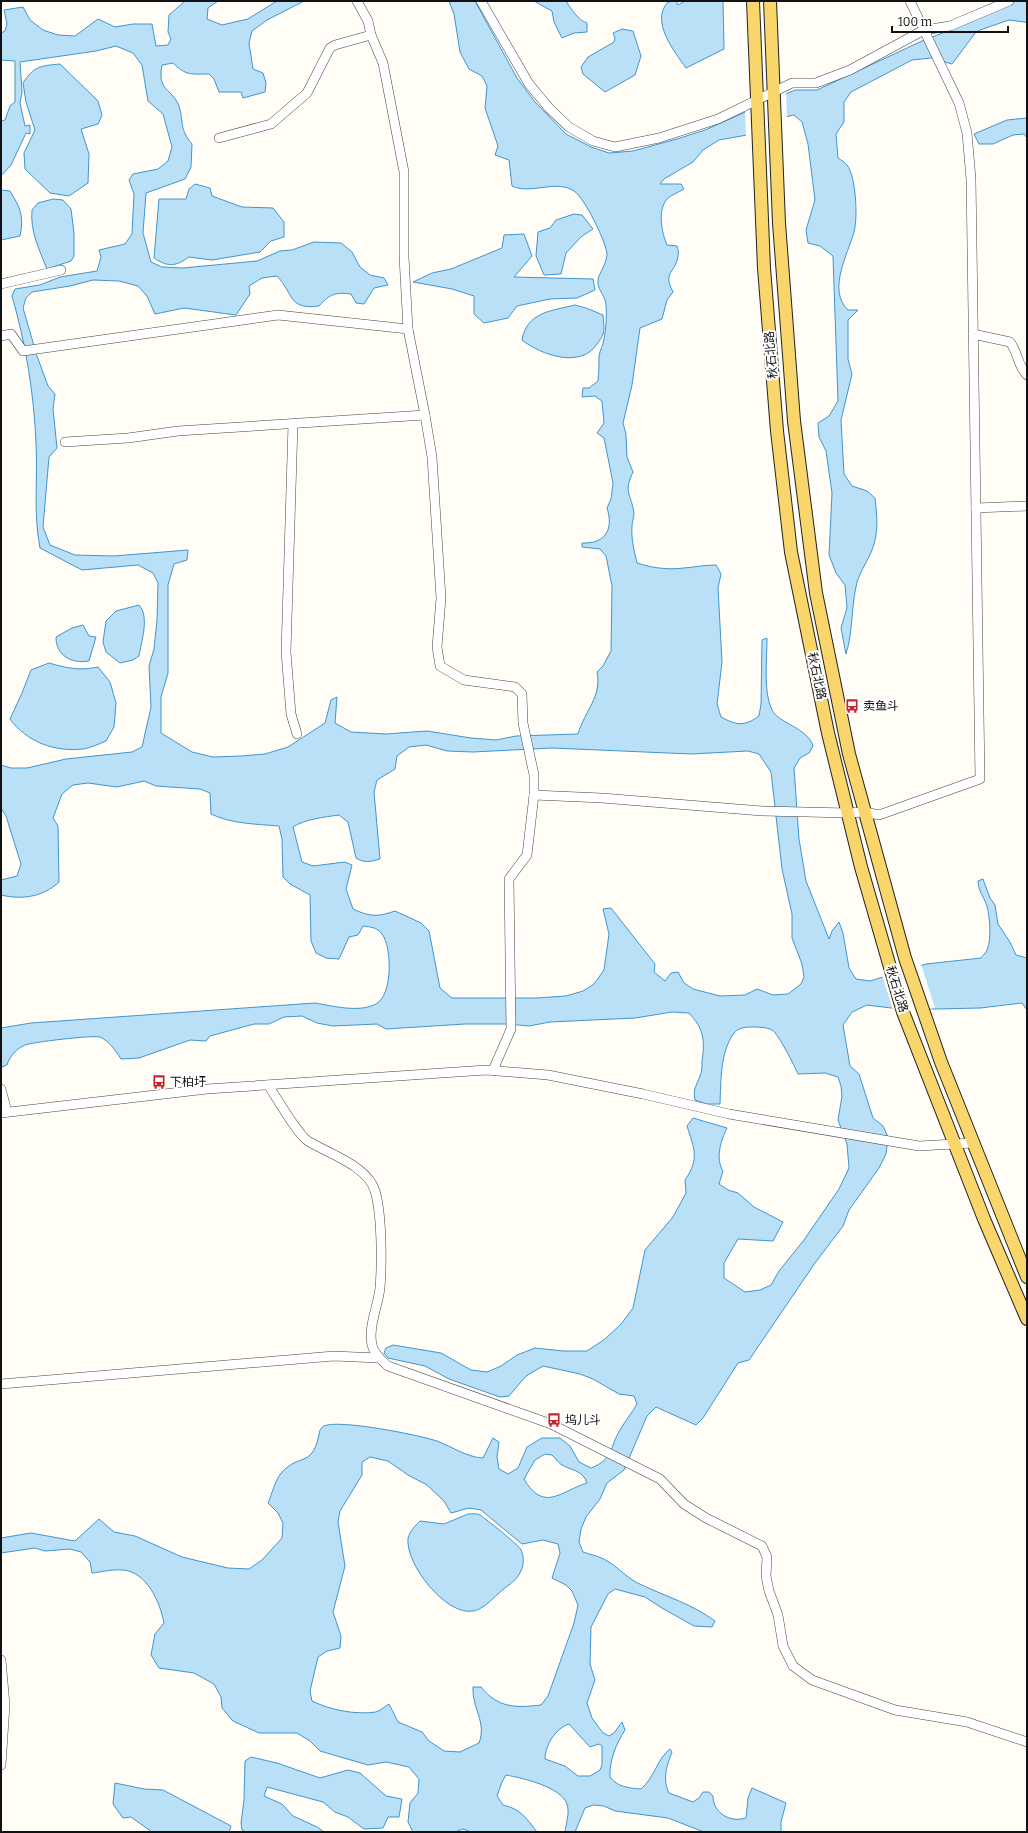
<svg xmlns="http://www.w3.org/2000/svg" width="1028" height="1833" font-family="Bitter,'Noto Sans SC',serif">
<rect width="100%" height="100%" fill="#fffdf5"/>
<!-- water -->
<g fill="#b9e0f7" stroke="#3f96cf" fill-rule="evenodd">
<path d="M185,1H218L208,8L207,19L222,25L248,19L277,1H304L267,20L252,31L249,43L253,69L263,73L266,83L265,92L243,98L241,92H219L214,79L209,74C191,74 186,76 173,63L162,65C157,92 172,88 179,106C184,122 179,129 192,144L191,167L185,179L146,193L143,233L151,262L162,267L183,268L257,261L280,251L292,250L314,242L341,243L352,252L360,267L370,275L384,278L388,285L374,288L364,304L356,303L351,294C335,292 330,294 319,306C288,310 294,294 277,276L262,278L249,286L250,294L236,315L184,308L155,314L147,296L138,286L119,281L93,280L70,286L32,292L26,298L23,308L37,356L48,386L55,394L53,409L57,448L49,457L43,527L50,545L75,555L114,556L188,550L187,560L174,564L168,585V673L161,697V733L192,752L213,757L241,756L265,754L288,747L325,723L331,700L337,697L335,723L351,732L386,734L427,731L471,738L496,740L516,736L578,734C585,710 602,697 597,672L603,666L611,651L612,586L606,556L600,549L582,547V543C605,544 614,530 607,508L611,499L613,483L604,438L597,433L604,423L602,401L595,396L582,397L583,388H589L598,381C599,372 599,364 599,356C600,350 603,345 604,339C606,329 607,315 606,305C606,297 598,290 598,283C597,275 606,266 607,255C607,243 584,197 574,191C556,179 530,195 512,186L509,160L495,155L498,146L485,108L487,86L482,76L469,69L460,52L454,14L449,1H475L517,78L535,102L566,134L591,147L609,153L633,151L677,139L705,130L795,90H817L922,41L968,23L1004,1H1027V24L1025,22L1009,20L980,30L976,32L952,64L931,58L912,60L851,92L844,102V122L836,134L838,158C841,160 845,162 847,165C856,176 858,218 854,232C848,254 827,290 848,310H858L848,320V359L852,374L841,420L844,474L852,486L867,491L875,498C877,515 879,533 872,550C868,560 857,577 856,587C851,609 853,632 846,654L841,628L847,608L845,585L836,573L829,555L832,493L826,451L819,437L818,423L829,416L838,401L833,256L820,246L808,243L806,230L815,200L808,144L802,122L794,115L766,122L747,135L719,140L703,150L693,162L664,179L660,184H681L684,189C679,192 671,195 667,199C657,211 662,233 667,245L677,246C678,249 679,253 678,256C676,273 662,271 673,292L667,300L662,319L640,328L632,385L623,423L626,434L627,457L633,472C623,493 631,493 634,513C634,517 632,522 632,526C631,538 634,550 637,563C652,568 668,570 684,568C695,567 705,565 716,565L721,574L718,588L722,662L717,704L721,717C736,725 744,727 759,716L761,704L762,640L767,638C767,659 763,692 772,710C778,723 808,728 813,746L809,753L800,758L794,768L799,839L806,881L829,939L832,931L839,922L843,933L849,968L856,979L870,981L926,964L981,958C983,955 986,953 987,950C992,941 990,910 985,901C981,892 979,892 978,881L983,879L990,898L995,905L998,924L1010,942L1016,955L1027,958V1010L1022,1003L980,1008L937,1009L891,1008L867,1005L852,1012L843,1025L850,1066L859,1074L873,1118L883,1126L888,1137L886,1154L879,1168L849,1210L843,1226L815,1263L749,1360L738,1363L703,1418L696,1425L656,1407L647,1416L624,1470L607,1483L600,1499L586,1517L581,1529L579,1542L583,1552C592,1555 602,1557 609,1562C620,1569 629,1580 642,1585C667,1597 692,1604 715,1621L712,1627L694,1626L662,1608L645,1597L615,1589L608,1594L591,1627L590,1664L595,1680L587,1703L592,1718L603,1733L609,1736L614,1733L622,1722L625,1730C616,1744 609,1761 610,1777C617,1787 629,1788 641,1789C655,1777 657,1759 670,1749L672,1752C667,1765 662,1779 669,1793L693,1802L699,1798L703,1792H709L713,1796C713,1813 730,1823 746,1818L748,1798L752,1788L786,1803L781,1822V1832H704L668,1818L615,1811L604,1806L593,1805L585,1808L575,1832H565C566,1823 570,1813 567,1804C561,1787 523,1778 506,1775L502,1782L497,1796L503,1805C521,1809 526,1818 537,1832H471L463,1829L455,1832H413L408,1822L410,1803L418,1793L419,1779L409,1767L386,1762L368,1765L320,1751L310,1741L297,1733H259L233,1721L222,1708L221,1697L214,1684L194,1673L159,1668L151,1655L155,1634L164,1623C160,1602 147,1572 123,1570C113,1569 101,1572 92,1573L90,1562L81,1552L70,1549L45,1551L35,1548L1,1553V1538L31,1533L75,1541L99,1519L114,1532L135,1536L182,1557L228,1568L249,1569L262,1560L282,1538L283,1523L278,1513L268,1503C272,1494 275,1480 282,1472C301,1452 313,1469 320,1430C321,1429 322,1427 324,1426C339,1419 419,1435 437,1441C453,1447 466,1457 483,1458L493,1438L499,1442L497,1457L499,1469L508,1474L518,1468L527,1447L542,1438H560L570,1446L579,1462L591,1468C614,1459 609,1448 620,1430C625,1421 632,1413 637,1404L634,1396L619,1394L593,1379L580,1374L543,1366L526,1376L509,1396L500,1397L449,1379L425,1366L388,1358L384,1353L386,1348L393,1345L441,1353L471,1370L487,1372L501,1366L517,1355L535,1348L563,1351H587L605,1339L621,1324L633,1308L645,1250L673,1217L686,1193L685,1180C700,1158 694,1149 687,1126L693,1118L727,1128C721,1140 715,1158 723,1171L719,1184L728,1190L738,1193L754,1207L783,1222L773,1241L738,1239L724,1263V1278L745,1292L760,1290L771,1285L779,1271L804,1240L839,1189L849,1168L847,1144L838,1120L842,1096L841,1086L838,1077L825,1073L798,1074C795,1067 778,1033 772,1030C767,1027 757,1027 751,1027C745,1027 738,1028 734,1033C720,1052 721,1081 720,1104H707L695,1100C693,1088 696,1087 700,1076C702,1072 702,1066 702,1061C705,1040 704,1029 689,1013L672,1012L635,1018L550,1022L529,1026L507,1024H465L386,1029L377,1024L333,1026L317,1023L302,1016L284,1017L269,1024H254L210,1036L206,1041L190,1040L139,1058L121,1059C116,1051 109,1041 100,1037C93,1035 33,1042 25,1045C17,1048 9,1057 7,1065L2,1067L1,1064V1028L31,1023L315,1003C333,1006 359,1013 376,1004C393,995 392,947 382,934C377,927 370,927 363,926L358,935L349,937L339,959L326,958L316,953L311,941L310,895L290,884L283,877L282,839L279,826C256,824 232,824 211,814L210,793L200,789L156,786L144,781L117,787L88,783L73,785L62,794L53,818L58,826L59,882C43,897 22,900 1,895V880L17,876L21,864L6,816L1,808V765L11,768H27L66,759L132,752L142,747L151,707L149,666L154,649L157,620L158,583L153,573L138,565L82,570L40,548C33,512 38,479 36,444C34,394 26,345 12,296L15,289L40,285L60,277L97,271L101,257L99,250L125,244L132,234L134,194L129,180L133,174L158,169L168,161L172,147L163,114L148,101L142,65L133,53L116,46L96,51L20,62L22,92L20,103L25,126L30,125V134L26,133L11,165L1,176V121L5,120L10,106L15,102V61L1,60V33L5,31L7,24L4,10L23,7L30,20L43,30L58,35L75,36L98,19L115,27L133,24H152L156,46L168,45L171,39L168,32L169,15ZM426,745L447,751L473,752L552,748L691,754L748,751L759,754L771,772L782,869L792,914V938L802,964L804,977L801,984L788,994L773,995L757,989L745,995L720,996L693,989L684,983L678,972L671,973L665,981L654,972L655,964L611,908L603,909L609,934L604,970L594,984L583,991L566,996L536,998H452L440,988L429,931L421,923L395,911C378,917 370,917 353,909L346,889L352,865L345,862L313,866L302,862L293,827C305,819 325,817 339,815L348,822L356,858C364,863 370,862 380,859L374,792L377,780L395,769L397,756L409,747ZM545,1454L552,1455C556,1459 559,1464 564,1466C574,1471 583,1471 587,1483C561,1491 544,1513 524,1479L535,1460ZM370,1457L388,1461L408,1475L427,1485L444,1501L451,1513L469,1508L481,1510L522,1544L543,1540L558,1544L560,1553L552,1578L566,1585L572,1591L578,1605L574,1623L548,1696L541,1705C515,1708 498,1708 481,1687H473C472,1709 487,1722 479,1743L460,1752L444,1751L429,1741L422,1732L398,1722L389,1704C385,1706 380,1711 376,1712C356,1715 330,1710 312,1701L310,1691L318,1657L327,1651L340,1648L341,1636L333,1612L345,1566L338,1522L340,1511L362,1475V1462ZM569,1724L590,1747L599,1744L602,1746V1765L600,1770L590,1776H578L565,1766L545,1759C545,1745 556,1728 569,1724Z"/>
<path d="M534,1H566C571,9 578,20 587,23V32L574,33L562,38L554,22L552,11Z"/>
<path d="M676,1L678,5L685,1H723L724,49L686,68C674,51 650,21 668,2Z"/>
<path d="M622,29L633,31L641,56L635,75L605,92L583,74L581,67L588,57L614,42L615,38L613,33Z"/>
<path d="M60,64L98,101L102,115L98,124L81,129L89,154L88,183L69,196L50,193L25,169L24,153L35,130L26,102L23,83C34,66 40,66 60,64Z"/>
<path d="M1027,118V138L1024,134L1013,135L993,144H979L974,134L1007,120Z"/>
<path d="M195,184L210,188L212,196L242,207L273,208L284,222V237L271,241L260,252L212,260L189,257C175,267 168,267 154,258L159,199H186L189,189Z"/>
<path d="M1,190L10,191C21,209 24,216 20,236L1,240Z"/>
<path d="M53,199L63,200L71,209L74,233V256L71,261L47,269C39,249 30,231 32,210L38,203Z"/>
<path d="M574,214L582,215L593,229L582,236L566,253L561,274L544,275L536,256L538,232L550,228L556,220Z"/>
<path d="M524,234L532,256L514,277L593,279L595,290L577,298L550,299L517,306L508,318L484,323L474,314V296L452,289L413,282L432,273L451,269L502,248L504,235Z"/>
<path d="M575,305L586,308L603,315C603,320 605,328 603,334C602,337 599,341 597,344C581,369 541,355 522,340C527,312 551,311 575,305Z"/>
<path d="M139,605C150,617 141,642 139,656L133,660L120,663L106,652L103,642L106,621L116,611Z"/>
<path d="M83,625L89,636L96,637L89,661C72,664 56,656 56,637L72,628Z"/>
<path d="M49,663C66,668 80,671 98,667L110,682L116,703L114,727L106,741C99,744 90,748 83,749C54,752 27,742 10,719L22,693L31,670Z"/>
<path d="M468,1514C472,1514 477,1513 480,1515C486,1519 520,1546 521,1550C524,1556 524,1565 521,1571C516,1582 506,1586 498,1594C491,1600 482,1610 473,1611C446,1616 405,1564 408,1538C410,1531 415,1526 420,1521L444,1524Z"/>
<path d="M251,1757L277,1763L320,1778L348,1770L360,1773L386,1796L402,1799L399,1817H388L383,1828L364,1829L348,1817L335,1812L323,1802L267,1787L264,1796L282,1804L293,1816L317,1827L324,1832H245L242,1830L241,1823L244,1800L245,1761Z"/>
<path d="M115,1783L144,1789L163,1790L231,1826L229,1832H152L131,1817L123,1818L113,1804Z"/>
</g>
<!-- pier -->
<g fill="#fffdf5">
<path d="M786,92L787,119L767,124L746,138L745,110Z"/>
<path d="M921,964L935,1008L915,1011L893,1010L882,975Z"/>
</g>
<g fill="none" stroke-linecap="round" stroke-linejoin="round">
<defs>
<g id="minor">
<path d="M357,1L368,21L371,35L383,63L404,172V257L408,329L425,415L432,457L441,598L437,647L440,666L464,680L515,687L522,694L523,723L534,775V795L527,855L509,879L511,1029L493,1070"/>
<path d="M481,1L529,84L549,108L569,127L593,141L615,147L659,138L718,119L792,83H816L850,70L924,30L950,26L1009,1"/>
<path d="M219,138L271,124L307,93L330,48L335,45L371,35"/>
<path d="M1,284L61,270"/>
<path d="M973,334L1010,342C1018,352 1018,367 1027,375"/>
<path d="M1,336L11,334L23,351L278,315L408,329"/>
<path d="M293,424L286,652L291,714L297,734"/>
<path d="M65,442L128,438L178,431L425,415"/>
<path d="M976,508L1027,506"/>
<path d="M534,795L602,798L762,811L848,813L865,812L879,815L980,779L971,179L967,133L959,103L910,1"/>
<path d="M268,1085C277,1098 297,1134 308,1141C329,1154 368,1166 375,1191C382,1214 382,1263 380,1288C378,1306 368,1327 372,1345C374,1354 382,1361 388,1366L551,1424L660,1479L684,1504L706,1518L762,1546L767,1557L766,1576L769,1591L778,1615L783,1646L793,1666L812,1680L895,1710L967,1722L1027,1742"/>
<path d="M1,1089L7,1112"/>
<path d="M1,1113L207,1089L486,1070L548,1075L643,1094L729,1114L919,1146L973,1143"/>
<path d="M1,1384L334,1356L378,1358"/>
<path d="M1,1660L5,1705L1,1765"/>
</g>
<g id="major">
<path d="M753,1L764,268L777,431L791,552L828,733L861,867L903,1012L984,1219L1027,1319"/>
<path d="M770,1L779,223L794,421L816,593L849,754L905,958L941,1062L1027,1277"/>
</g>
</defs>
<!-- minor casing -->
<use href="#minor" stroke="#444" stroke-width="10"/>
<!-- major casing -->
<use href="#major" stroke="#222" stroke-width="14"/>
<!-- minor -->
<use href="#minor" stroke="#fff" stroke-width="9"/>
<!-- major -->
<use href="#major" stroke="#f9d66b" stroke-width="12"/>
</g>
<!-- icons -->
<defs>
<symbol id="bus-bare" viewBox="-9 -9 18 18"><path d="M-5-6H5V4H4V6H2V4H-2V6H-4V4H-5ZM-3.5-4V0h7V-4ZM-3.5 1.2v1.5H-2V1.2ZM2 1.2v1.5H3.5V1.2Z" fill="#c4262e" stroke="#fff" stroke-width="2.5" paint-order="stroke"/></symbol>
</defs>
<g fill-rule="evenodd">
<use href="#bus-bare" x="842" y="696" width="20" height="20"/>
<use href="#bus-bare" x="149" y="1072" width="20" height="20"/>
<use href="#bus-bare" x="544" y="1410" width="20" height="20"/>
</g>
<g text-anchor="middle" stroke-width="4" stroke-linejoin="round" paint-order="stroke">
<!-- street labels -->
<g font-size="12" fill="#111" stroke="#fff">
<text transform="translate(771 355) rotate(-95)" y="4">秋石北路</text>
<text transform="translate(817 676) rotate(78)" y="4">秋石北路</text>
<text transform="translate(897 989) rotate(73)" y="4">秋石北路</text>
</g>
<!-- poi labels -->
<g font-size="12" fill="#111" stroke="#fff" text-anchor="start">
<text x="863" y="710">卖鱼斗</text>
<text x="170" y="1086">下柏圩</text>
<text x="565" y="1424">坞儿斗</text>
</g>
</g>
<!-- border -->
<rect width="1028" height="1833" fill="none" stroke="#111111" stroke-width="4"/>
<!-- scale -->
<path d="M892 26v6h116v-6" fill="none" stroke="#111111" stroke-width="2"/>
<text x="898" y="26" font-size="12" fill="#111111" stroke="#ffffff" stroke-width="3" paint-order="stroke">100 m</text>
</svg>
